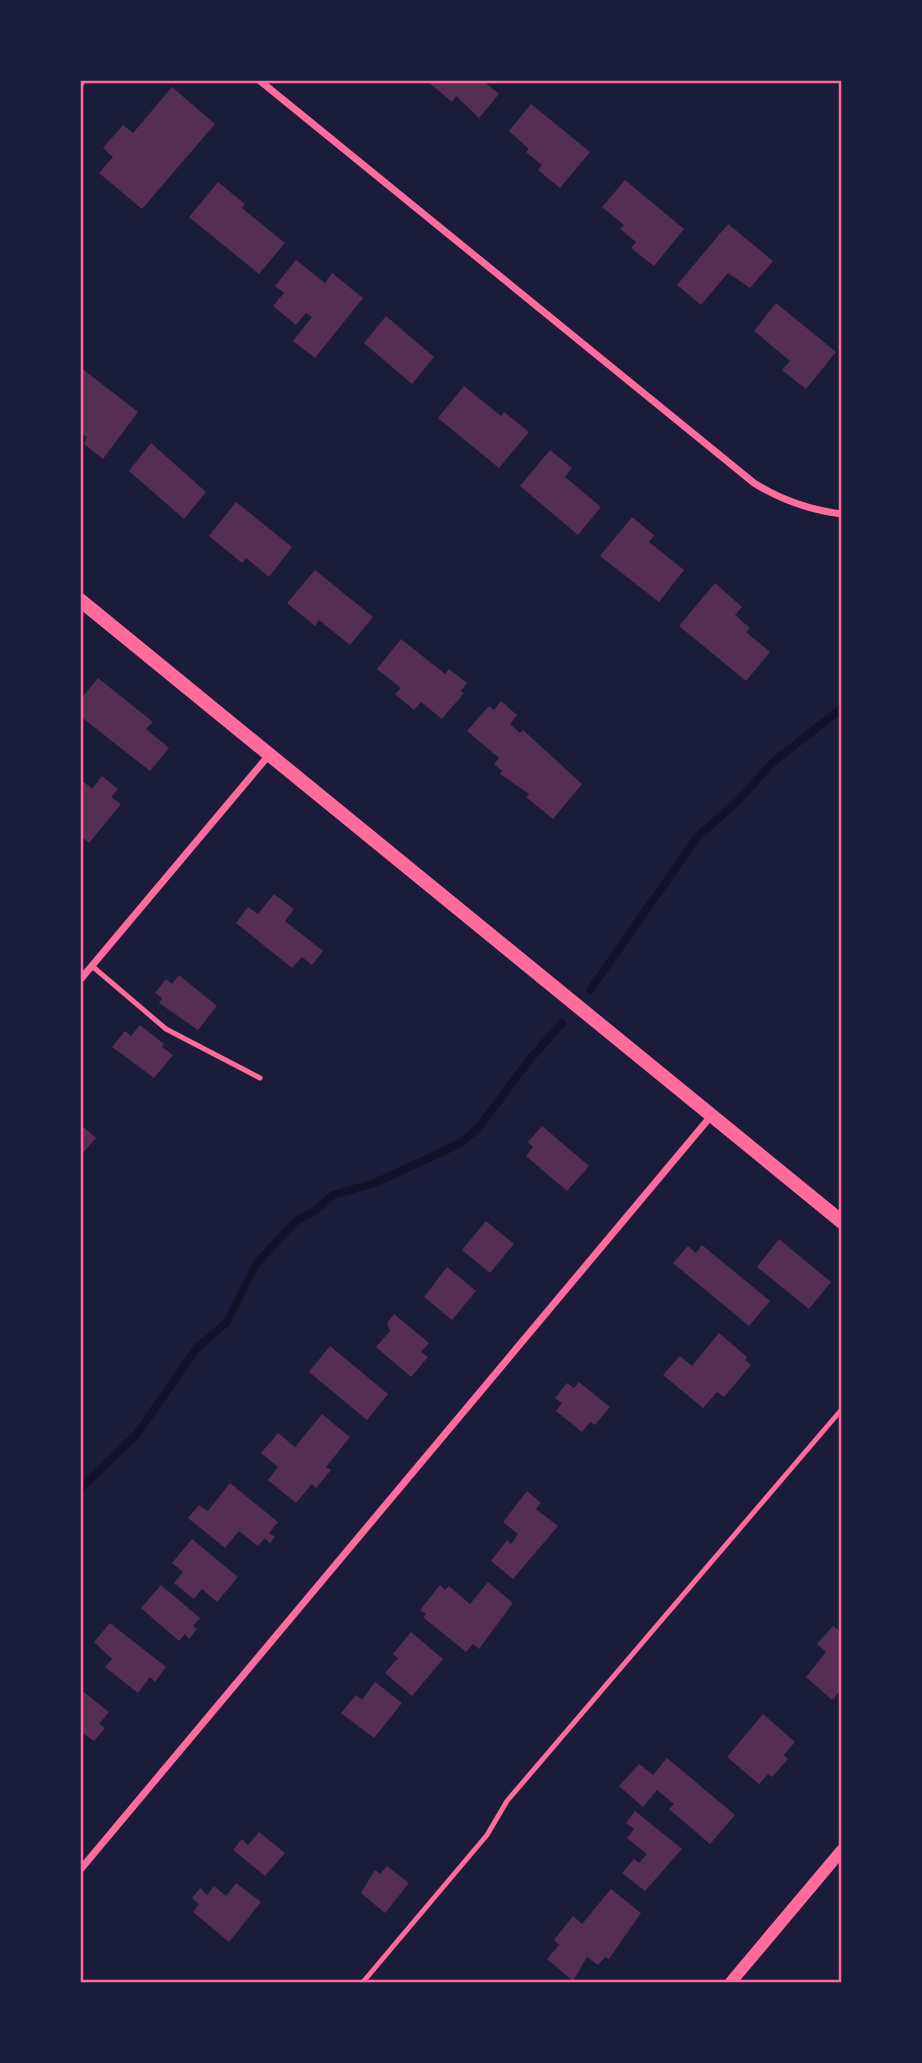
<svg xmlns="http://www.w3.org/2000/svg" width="922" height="2063" font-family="'Space Grotesk',sans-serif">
<rect width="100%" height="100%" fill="#1b1b3a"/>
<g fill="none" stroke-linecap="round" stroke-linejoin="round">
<!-- stream -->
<g stroke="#12122b" stroke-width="8">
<path d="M590,990L698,836L738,801L772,763L842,708"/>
<path d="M80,1489L136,1435L197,1348L227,1322L256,1264L296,1221L316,1210L333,1195L375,1183L461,1143L480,1126L530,1059L562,1023"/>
</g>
</g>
<!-- building -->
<g fill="#542f53">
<path d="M426,80H482L499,94L479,118L456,96L452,102Z"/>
<path d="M172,87L215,124L142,209L99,173L113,157L103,148L123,125L133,133Z"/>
<path d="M531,104L590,152L560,188L538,170L542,165L526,152L529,149L509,131Z"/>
<path d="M625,180L684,229L654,266L631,248L636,242L620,229L624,225L602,207Z"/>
<path d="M218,182L245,204L242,208L285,243L259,274L189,217Z"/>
<path d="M728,224L773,261L750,288L728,273L701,305L677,285Z"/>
<path d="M296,260L325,283L332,273L363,298L315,358L293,341L312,317L306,313L296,325L273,306L284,293L275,286Z"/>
<path d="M776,303L836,352L806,389L782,370L790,361L754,331Z"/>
<path d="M386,316L434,357L412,384L364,343Z"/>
<path d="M80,367L138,412L103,459L84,444L87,437L80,433Z"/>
<path d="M464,386L501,416L504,412L529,432L499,468L438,418Z"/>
<path d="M151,443L206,492L184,519L129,471Z"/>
<path d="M550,450L572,468L565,477L601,507L578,535L520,486Z"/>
<path d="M236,502L292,547L269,577L246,558L242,563L209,536Z"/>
<path d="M632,517L654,535L649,542L684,570L659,602L600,556Z"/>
<path d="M315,570L373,617L350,645L319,620L315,626L287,603Z"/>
<path d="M715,583L742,607L735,615L750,628L746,632L770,652L746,681L679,626Z"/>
<path d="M401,639L445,674L449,669L467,683L461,691L464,693L442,719L421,702L414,710L395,694L401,688L377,669Z"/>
<path d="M98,678L153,722L146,729L169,748L150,771L80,716V700Z"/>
<path d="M501,701L517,715L510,724L520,733L523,730L582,784L553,819L526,797L529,794L500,774L502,771L494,764L499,758L467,731L489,706L494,710Z"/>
<path d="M102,776L118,789L111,797L121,804L89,843L80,835L83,795L80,786L84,782L92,789Z"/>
<path d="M274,894L294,909L285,921L323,951L312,965L302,957L292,968L236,923L248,907L258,914Z"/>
<path d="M179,975L217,1006L198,1030L159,1003L162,998L155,993L166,979L172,984Z"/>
<path d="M140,1025L164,1044L162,1047L173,1055L154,1078L112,1047L125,1031L131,1036Z"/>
<path d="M80,1124L96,1138L80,1156Z"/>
<path d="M542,1126L589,1166L567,1191L526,1156L533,1147L528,1142Z"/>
<path d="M486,1221L514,1244L490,1273L462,1250Z"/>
<path d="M779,1239L831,1282L809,1309L757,1267Z"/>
<path d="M702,1245L770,1301L749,1326L673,1263L688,1246L696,1253Z"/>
<path d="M447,1267L476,1291L452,1320L424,1297Z"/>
<path d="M394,1314L429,1343L421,1352L428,1357L411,1377L376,1347L390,1331L387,1323Z"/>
<path d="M719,1333L747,1357L745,1360L751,1365L724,1397L717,1392L703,1408L663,1375L680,1356L692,1366Z"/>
<path d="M330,1346L388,1394L367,1420L309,1372Z"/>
<path d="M579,1382L610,1407L595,1425L590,1422L582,1432L556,1411L562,1403L555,1398L567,1383L574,1388Z"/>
<path d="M322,1414L350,1437L326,1467L331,1470L316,1488L312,1484L296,1503L268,1480L278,1467L261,1453L278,1433L295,1447Z"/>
<path d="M230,1483L278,1522L269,1533L275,1537L270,1543L265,1538L258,1546L239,1531L225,1548L188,1518L199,1505L208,1511Z"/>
<path d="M527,1491L541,1503L536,1509L558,1526L513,1579L491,1561L507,1540L511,1544L518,1534L503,1522Z"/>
<path d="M192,1539L238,1577L217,1602L202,1589L194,1599L174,1583L183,1572L172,1563Z"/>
<path d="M488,1582L513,1603L479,1649L473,1644L466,1652L423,1617L426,1614L420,1610L440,1585L445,1590L449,1586L470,1604Z"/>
<path d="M161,1585L200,1618L193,1626L197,1629L189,1639L185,1634L179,1641L141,1608Z"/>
<path d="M110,1623L166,1667L155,1682L150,1677L138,1693L105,1667L112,1659L94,1642Z"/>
<path d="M833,1626L842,1633V1689L832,1700L806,1677L826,1652L817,1644Z"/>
<path d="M411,1632L443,1659L412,1696L385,1673L398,1658L393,1654Z"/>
<path d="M375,1682L402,1703L374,1738L341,1713L356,1695L362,1700Z"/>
<path d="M80,1689L109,1712L99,1724L105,1728L94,1741L80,1731Z"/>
<path d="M763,1714L795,1742L784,1755L788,1759L772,1777L768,1774L759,1784L727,1757Z"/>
<path d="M667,1758L735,1815L710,1844L669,1809L674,1804L657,1790L643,1807L619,1786L639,1764L653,1775Z"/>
<path d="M635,1811L682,1849L645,1891L622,1873L634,1859L639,1863L647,1854L627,1838L634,1829L626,1823Z"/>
<path d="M259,1832L285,1853L265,1876L233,1850L242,1839L248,1845Z"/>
<path d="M387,1866L409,1883L385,1913L361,1893L375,1870L380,1874Z"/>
<path d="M236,1883L261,1902L229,1942L193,1912L199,1904L192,1898L200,1888L207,1895L214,1886L226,1896Z"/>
<path d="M611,1889L641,1913L609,1959L605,1957L598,1965L587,1957L573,1981L547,1959L559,1945L554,1940L573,1916L582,1924Z"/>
</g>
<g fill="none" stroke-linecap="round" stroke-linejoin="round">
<!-- service -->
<g stroke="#ff6b9d" stroke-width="5">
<path d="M92,966L166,1029L260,1078"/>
<path d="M363,1982L487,1835L507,1801L842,1409"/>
</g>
<!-- minor -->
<g stroke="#ff6b9d" stroke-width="7">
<path d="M259,80L754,483C781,500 810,510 842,514"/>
<path d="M80,84L83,80"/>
<path d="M80,980L269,755"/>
<path d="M80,1870L711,1116"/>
</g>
<!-- tertiary -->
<path stroke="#ff6b9d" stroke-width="12" d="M731,1982L842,1850"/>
<!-- secondary -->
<path stroke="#ff6b9d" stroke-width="14" d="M80,600L842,1222"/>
</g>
<!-- border -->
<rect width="922" height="2063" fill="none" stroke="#1b1b3a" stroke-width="164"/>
<rect x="82" y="82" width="758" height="1899" fill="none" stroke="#ff6b9d" stroke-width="2.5"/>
</svg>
